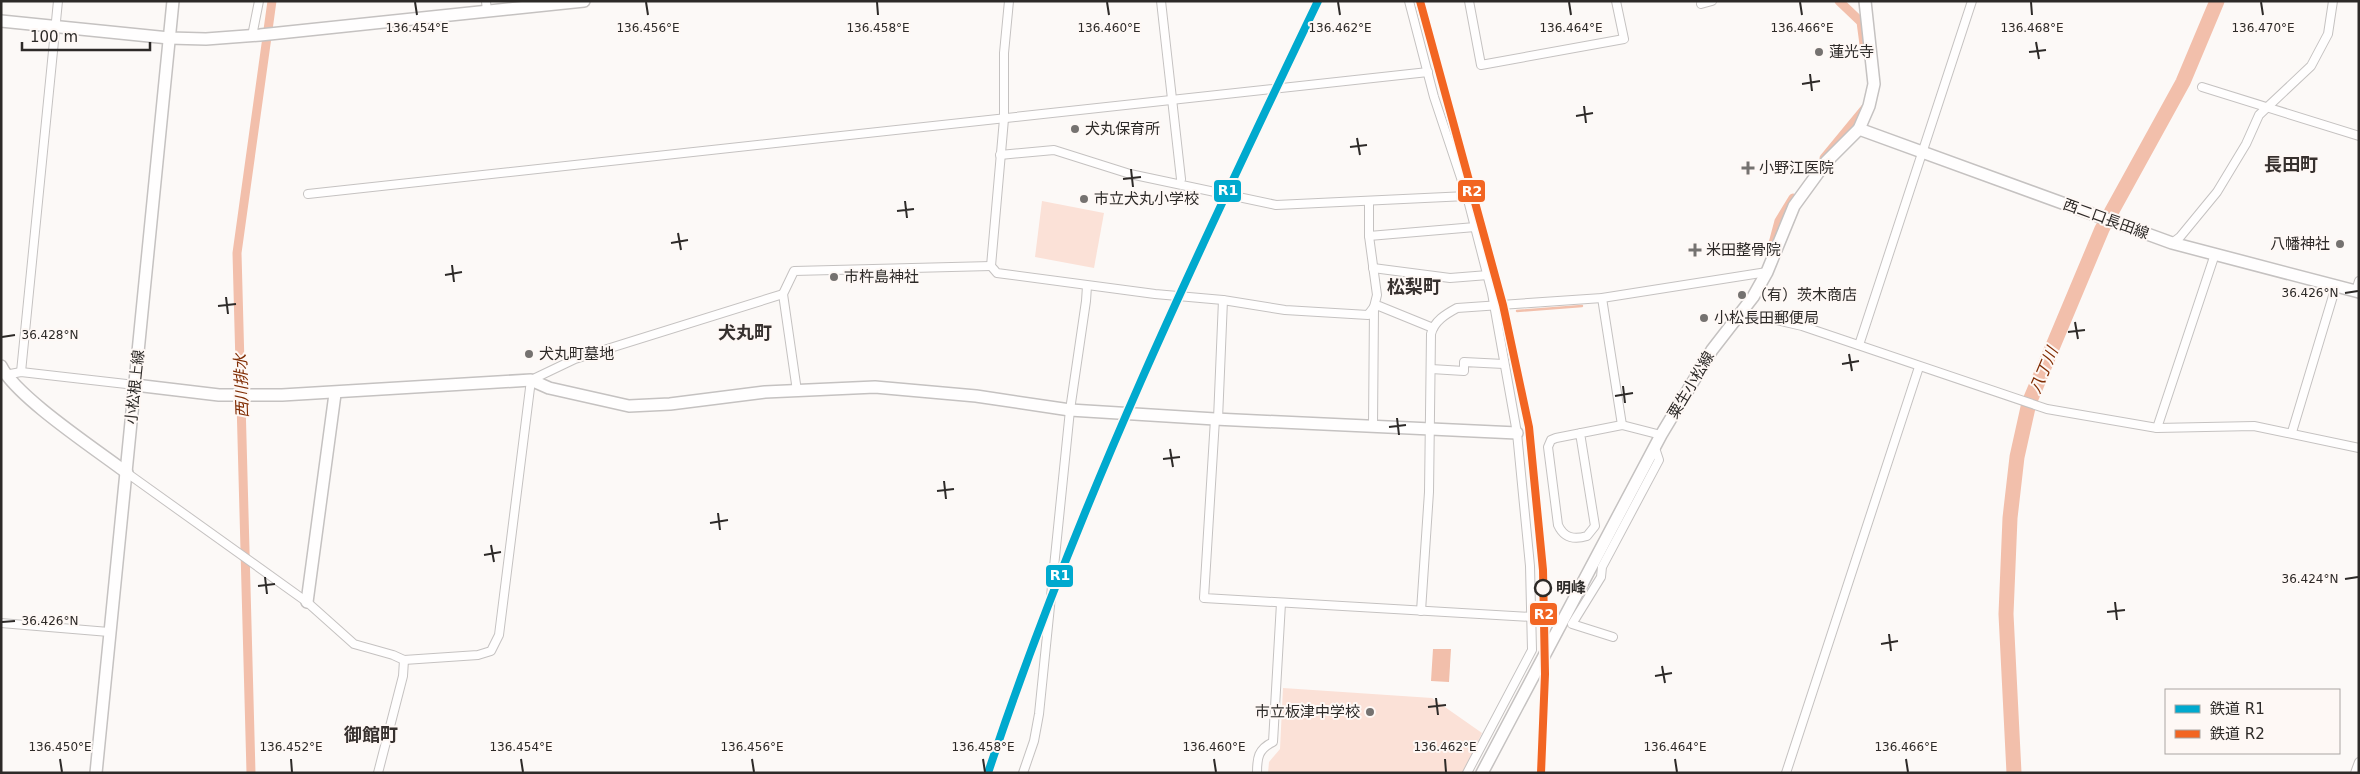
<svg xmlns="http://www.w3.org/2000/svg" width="2360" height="774" font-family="'DejaVu Sans','Noto Sans JP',sans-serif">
<rect width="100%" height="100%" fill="#fcf9f7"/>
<!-- green -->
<g fill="#fbe1d7">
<path d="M1042,201L1104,213L1094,268L1035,257Z"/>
<path d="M1283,688L1432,698L1482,733L1463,773H1268L1269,762L1280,749Z"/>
</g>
<!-- water -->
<path fill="#f2bfab" d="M1433,649H1451L1449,682L1431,681Z"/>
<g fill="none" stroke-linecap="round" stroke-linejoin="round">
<!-- stream -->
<path stroke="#f2bfab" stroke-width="2.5" d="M1517,311L1582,306"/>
<!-- canal -->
<g stroke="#f2bfab" stroke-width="9">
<path d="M1839,1L1861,22L1865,52"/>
<path d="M1824,158L1866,107"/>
<path d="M1771,251L1779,221L1793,198"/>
<path d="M251,773L237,253L272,1"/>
</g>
<!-- river -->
<path stroke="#f2bfab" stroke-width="15" d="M2014,773L2006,614L2010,518L2017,457L2029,403L2102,229L2183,82L2217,1"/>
<defs>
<g id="street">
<path d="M486,1L487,12"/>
<path d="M1009,1L1004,53V119L991,266L997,273L1155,294L1223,300L1285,310L1368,315L1374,307L1379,306L1433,328"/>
<path d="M1161,1L1181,179"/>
<path d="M1409,1L1434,97L1467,196L1492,293L1517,433L1530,566L1532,650L1467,773"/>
<path d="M1469,1L1481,65L1624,39L1616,1"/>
<path d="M1701,4L1712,1"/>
<path d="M252,36L259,1"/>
<path d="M2202,87L2359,136"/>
<path d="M1000,155L1054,150L1130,174L1276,205L1467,196"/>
<path d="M308,194L1428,72"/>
<path d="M1369,201V236L1377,295L1374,307L1373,426"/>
<path d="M1369,236L1475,227"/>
<path d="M2172,243L2180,237L2217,192L2246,144L2259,115L2311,66L2328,34L2333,1"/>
<path d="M1373,268L1450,278L1488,275"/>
<path d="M2356,291L2359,281"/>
<path d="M1602,298L1622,425"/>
<path d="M1741,312L1802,326L2047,409L2157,428L2254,426L2359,448"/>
<path d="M1859,345L1972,1"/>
<path d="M1431,369L1464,371V362L1504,364"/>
<path d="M21,372L58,1"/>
<path d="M5,375L21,372L135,385"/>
<path d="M797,391L783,294L794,271L991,266"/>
<path d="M1215,419L1204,598L1532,617"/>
<path d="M1218,419L1223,300"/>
<path d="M2157,428L2215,254"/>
<path d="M2292,432L2336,286"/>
<path d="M1580,433L1595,526L1587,536C1574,540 1564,538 1558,525L1548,447L1551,440L1556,438L1622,425L1661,435"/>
<path d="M127,473L307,602L354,644L393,655L404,660L478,655L491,651L499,635L531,380L575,359L783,294"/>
<path d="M1421,611L1429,492L1431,334C1434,321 1446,314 1457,308L1602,298L1767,272"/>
<path d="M1,623L109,632"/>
<path d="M1613,637L1572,624L1601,577L1602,567L1659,460L1655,448"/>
<path d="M378,773L403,676L404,660"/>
<path d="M1023,773L1034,741L1039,714L1070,410L1086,301L1087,286"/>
<path d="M1257,773C1257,758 1258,749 1273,742L1281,603"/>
<path d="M1786,773L1919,367"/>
<path d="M2355,773L2359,762"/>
</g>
<g id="secondary">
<path d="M1,21L169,38L206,39L260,35L584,1"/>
<path d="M1859,129L2172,243L2359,292"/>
<path d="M1,366C16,397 97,450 127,473"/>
<path d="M135,385L219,395H282L531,380L549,388L629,406L670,404L765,392L875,387L976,396L1070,410L1215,419L1517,433"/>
<path d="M307,602L335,394"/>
<path d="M96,773L173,1"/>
<path d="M1482,773L1661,435L1712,350L1753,297L1767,272L1794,206L1826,162L1859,129L1869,106L1874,84L1865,1"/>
</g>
</defs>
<!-- street casing -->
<use href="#street" stroke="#c5c2c1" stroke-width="10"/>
<!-- secondary casing -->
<use href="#secondary" stroke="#c5c2c1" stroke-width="14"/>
<!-- street -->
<use href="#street" stroke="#fffefe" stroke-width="8"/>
<!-- secondary -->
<use href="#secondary" stroke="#fffefe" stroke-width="11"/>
<defs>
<path id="rail-1" d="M988,773C1076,507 1197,253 1318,1"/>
<path id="rail-2" d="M1420,1L1503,305L1529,427L1543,570L1545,674L1541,773"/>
</defs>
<!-- rail-1 casing -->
<use href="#rail-1" stroke="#fef8f5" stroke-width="11"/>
<!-- rail-2 casing -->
<use href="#rail-2" stroke="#fef8f5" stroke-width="11"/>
<!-- rail-1 -->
<use href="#rail-1" stroke="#00a9ce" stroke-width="8"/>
<!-- rail-2 -->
<use href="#rail-2" stroke="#f26522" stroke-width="8"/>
</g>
<!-- ticks -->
<path fill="none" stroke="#2d2a28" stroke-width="2" d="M415,2L417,15M646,2L648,15M877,2L878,15M1107,2L1109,15M1338,2L1340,15M1569,2L1571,15M1800,2L1802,15M2031,2L2032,15M2261,2L2263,15M2036,42L2039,59M2029,52L2046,50M1810,74L1812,91M1802,84L1820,81M1584,106L1586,123M1576,116L1593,113M1357,138L1360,155M1350,147L1367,145M1131,169L1133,187M1123,179L1141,177M905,201L907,218M897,211L914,209M678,233L681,250M671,243L688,240M452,265L454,282M445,275L462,272M2345,293L2358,291M226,297L228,314M218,306L236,304M2075,322L2078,339M2068,332L2085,330M2,337L15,335M1849,354L1852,371M1842,364L1859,361M1623,386L1625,403M1615,396L1633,393M1397,418L1399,435M1389,427L1406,425M1170,449L1173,467M1163,459L1180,457M944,481L946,499M937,491L954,489M718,513L720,530M710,523L728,520M491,545L494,562M484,555L501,552M265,577L267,594M2345,579L2358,577M258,586L275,584M2115,602L2117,620M2107,612L2125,610M2,622L15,621M1889,634L1891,651M1881,644L1898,641M1662,666L1665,683M1655,676L1672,673M1436,698L1438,715M1428,707L1446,705M60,759L62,772M291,759L292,772M521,759L523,772M752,759L754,772M983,759L985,772M1214,759L1216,772M1445,759L1446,772M1675,759L1677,772M1906,759L1908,772"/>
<!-- markers -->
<g fill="#757270" stroke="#fef8f5" stroke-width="2">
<circle cx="1819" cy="52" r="5"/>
<circle cx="1075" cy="129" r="5"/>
<path d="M1745.5 160.5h5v5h5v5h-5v5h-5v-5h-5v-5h5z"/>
<circle cx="1084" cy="199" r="5"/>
<circle cx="2340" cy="244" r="5"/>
<path d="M1692.5 242.5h5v5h5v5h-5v5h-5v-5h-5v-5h5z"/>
<circle cx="834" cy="277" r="5"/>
<circle cx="1742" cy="295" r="5"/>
<circle cx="1704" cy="318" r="5"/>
<circle cx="529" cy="354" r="5"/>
<circle cx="1370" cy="712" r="5"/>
</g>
<circle fill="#fef8f5" stroke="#2d2a28" stroke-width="2.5" cx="1543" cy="588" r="8"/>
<g text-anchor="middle" stroke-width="4" stroke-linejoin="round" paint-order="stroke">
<!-- poi labels -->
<g font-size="15" fill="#2d2a28" stroke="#fef8f5" text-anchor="start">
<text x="1829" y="57">蓮光寺</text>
<text x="1085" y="134">犬丸保育所</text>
<text x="1759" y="173">小野江医院</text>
<text x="1094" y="204">市立犬丸小学校</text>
<text x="2330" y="249" text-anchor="end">八幡神社</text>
<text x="1706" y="255">米田整骨院</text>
<text x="844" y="282">市杵島神社</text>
<text x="1752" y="300">（有）茨木商店</text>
<text x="1714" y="323">小松長田郵便局</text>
<text x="539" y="359">犬丸町墓地</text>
<text x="1360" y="717" text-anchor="end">市立板津中学校</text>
</g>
<!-- street labels -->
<g font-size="15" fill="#2d2a28" stroke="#fef8f5">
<text transform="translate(2106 219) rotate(20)" y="5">西二口長田線</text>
<text transform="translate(1691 385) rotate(-59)" y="5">粟生小松線</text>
<text transform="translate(135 387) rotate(-84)" y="5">小松根上線</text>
</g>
<!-- stop labels -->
<g font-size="15" font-weight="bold" fill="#2d2a28" stroke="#fef8f5" text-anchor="start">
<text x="1556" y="593">明峰</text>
</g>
<!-- water labels -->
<g font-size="16" font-style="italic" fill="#802d04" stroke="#fef8f5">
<text transform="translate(2043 370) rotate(-67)" y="6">八丁川</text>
<text transform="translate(241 386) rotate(-92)" y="6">西川排水</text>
</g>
<!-- quarter labels -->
<g font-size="18" font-weight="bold" fill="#37312f" stroke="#fef8f5">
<text x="2291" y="171">長田町</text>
<text x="1414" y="293">松梨町</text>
<text x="745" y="339">犬丸町</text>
<text x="371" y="741">御館町</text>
</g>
</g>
<g font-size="12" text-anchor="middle" fill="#2d2a28" stroke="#fef8f5" stroke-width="4" stroke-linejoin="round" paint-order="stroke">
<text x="417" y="32">136.454°E</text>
<text x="648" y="32">136.456°E</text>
<text x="878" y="32">136.458°E</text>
<text x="1109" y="32">136.460°E</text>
<text x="1340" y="32">136.462°E</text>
<text x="1571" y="32">136.464°E</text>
<text x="1802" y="32">136.466°E</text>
<text x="2032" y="32">136.468°E</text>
<text x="2263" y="32">136.470°E</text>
<text x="2310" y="297">36.426°N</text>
<text x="50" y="339">36.428°N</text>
<text x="2310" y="583">36.424°N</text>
<text x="50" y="625">36.426°N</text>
<text x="60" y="751">136.450°E</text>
<text x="291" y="751">136.452°E</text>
<text x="521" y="751">136.454°E</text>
<text x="752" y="751">136.456°E</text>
<text x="983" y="751">136.458°E</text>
<text x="1214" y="751">136.460°E</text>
<text x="1445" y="751">136.462°E</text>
<text x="1675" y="751">136.464°E</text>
<text x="1906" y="751">136.466°E</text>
</g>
<g stroke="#fef8f5" stroke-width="2">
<rect x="1213" y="179" width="29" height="24" rx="5" fill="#00a9ce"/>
<rect x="1457" y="179" width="29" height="24" rx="5" fill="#f26522"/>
<rect x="1045" y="564" width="29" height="24" rx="5" fill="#00a9ce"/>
<rect x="1529" y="602" width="29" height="24" rx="5" fill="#f26522"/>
</g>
<g font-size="14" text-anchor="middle" font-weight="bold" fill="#fff">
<text x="1228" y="195">R1</text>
<text x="1472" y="196">R2</text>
<text x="1060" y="580">R1</text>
<text x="1544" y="619">R2</text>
</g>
<!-- border -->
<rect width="2360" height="774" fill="none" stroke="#2d2a28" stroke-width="5"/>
<!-- legend -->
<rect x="2165" y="689" width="175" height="65" fill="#fef8f5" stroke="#aaa6a3"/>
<rect x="2175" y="705" width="25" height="8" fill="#00a9ce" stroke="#aaa6a3"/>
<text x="2210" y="714" font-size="15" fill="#2d2a28">鉄道 R1</text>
<rect x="2175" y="730" width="25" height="8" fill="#f26522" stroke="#aaa6a3"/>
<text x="2210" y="739" font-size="15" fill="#2d2a28">鉄道 R2</text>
<!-- scale -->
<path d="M22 42v8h128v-8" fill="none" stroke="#2d2a28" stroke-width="2.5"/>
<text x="30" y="42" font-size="15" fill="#2d2a28" stroke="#fef8f5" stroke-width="4" paint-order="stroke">100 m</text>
</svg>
